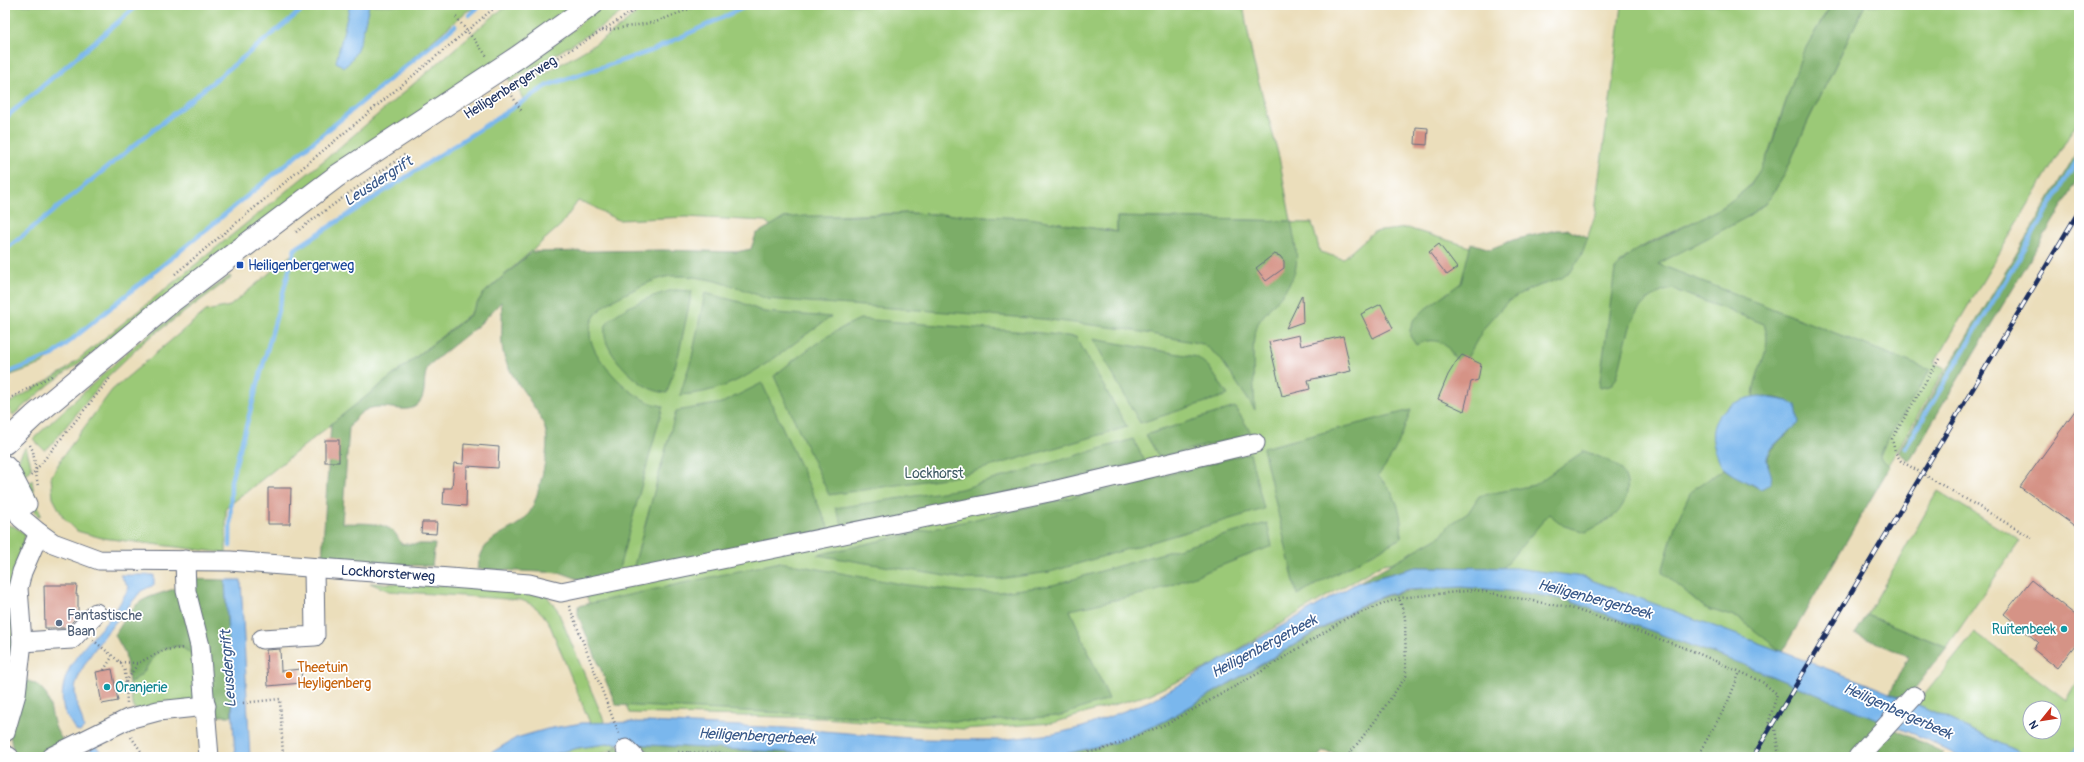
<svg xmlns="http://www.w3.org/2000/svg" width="2084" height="762" font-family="Pangolin,sans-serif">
<rect width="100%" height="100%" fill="#fff"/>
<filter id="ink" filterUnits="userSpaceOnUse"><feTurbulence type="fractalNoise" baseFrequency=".025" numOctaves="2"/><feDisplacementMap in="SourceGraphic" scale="8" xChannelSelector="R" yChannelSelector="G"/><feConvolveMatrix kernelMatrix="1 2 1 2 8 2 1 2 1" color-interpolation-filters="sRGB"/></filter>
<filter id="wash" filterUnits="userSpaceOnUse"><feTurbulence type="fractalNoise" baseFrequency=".012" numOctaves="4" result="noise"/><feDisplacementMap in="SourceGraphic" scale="16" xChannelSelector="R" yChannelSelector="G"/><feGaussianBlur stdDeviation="0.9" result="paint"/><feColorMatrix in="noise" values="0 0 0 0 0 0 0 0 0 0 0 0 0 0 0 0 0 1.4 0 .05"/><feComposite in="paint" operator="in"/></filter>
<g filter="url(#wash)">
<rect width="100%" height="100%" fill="#ebdebb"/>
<!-- green -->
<g fill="#9bc977" stroke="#5b7c6a" fill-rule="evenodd">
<path d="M5,5H481L467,11L321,137L42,364L5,377Z"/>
<path d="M513,5H575L50,384L13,415L6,405L64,371L327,158L480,27L501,10Z"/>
<path d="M599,5H631L607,23L510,82L508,77L572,31Z"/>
<path d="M643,5H1243L1253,60L1279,157L1291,221L1117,217V232L1110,230L984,216L908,213L784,218L772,227L765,221L686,217L619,220C602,214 596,205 578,201L561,225L483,294L470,314L226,508V553L102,538L77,531L63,517L53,498L51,477L63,456L112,390L206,311L230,306L297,250L524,101L518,89C554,66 618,37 643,5Z"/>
<path d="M1622,5H1831C1807,40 1792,84 1778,124C1770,146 1766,169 1748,187C1722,214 1682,225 1649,243C1638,249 1627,255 1619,264L1736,222L1751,215L1761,207L1770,198L1785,174L1808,121L1865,5H2079V119L1934,363L1946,368L1780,646L1771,643L1782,652L1583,577L1503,568L1511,557L1461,554L1382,564L1293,616L1215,664L1150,694L1053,723L963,729L823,718L629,713L577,570L541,411L533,255L755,252L1121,237L1120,220L1312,223L1320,252L1343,259L1373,232L1407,228L1484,251L1568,229L1586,242L1595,215L1598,184L1612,87Z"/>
<path d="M230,276L231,278L146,340L106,378L49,447L44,450L33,439L136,344Z"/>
<path d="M26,447L32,469L20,480C16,467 17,458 26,447Z"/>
<path d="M32,480L34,495L41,515L38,516L24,489Z"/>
<path d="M1938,491L2020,541L1947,647L1867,615Z"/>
<path d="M5,524L15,527L25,534L12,627V660L5,713Z"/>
<path d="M370,583L447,585L546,595L557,609L605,723H590L549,623C541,611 535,605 521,600L389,591Z"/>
<path d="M1975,632L2066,700L2079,677V745L2067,757H2029L1917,704ZM2030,708H2054V732H2030Z"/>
<path d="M181,646C205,660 194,687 191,710L136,711L132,703L129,683C134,680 141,676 144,671C157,651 154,648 181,646Z"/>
<path d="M613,743L618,744V745C599,761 566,757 541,757L578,748Z"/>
</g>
<!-- forest -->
<g fill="#7cad68" stroke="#4c6e63">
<path d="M1831,5H1865L1808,121L1785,174L1770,198L1751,215L1658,264L1930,370L1886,442L1880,456L1881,460L1890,466L1782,652L1740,619L1705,608L1662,572L1675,526L1691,491L1724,469L1760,489L1769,465L1767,461C1771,448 1779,440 1790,432L1788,401L1776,398L1753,397C1754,369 1774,351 1764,324L1672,289C1625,299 1629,342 1616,379L1610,386L1599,388L1615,269L1631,253L1723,207L1750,186L1761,168L1769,152L1802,54Z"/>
<path d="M2079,149V178L1909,461L1898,452Z"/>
<path d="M908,213L1029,218L1117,232V217L1291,221C1298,258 1303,271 1277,300C1270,308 1261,317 1256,327C1251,340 1254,392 1255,410L1220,358L1203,344L1125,329L1042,319L767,299C739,287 705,275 673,276C659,277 643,285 631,291C621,296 604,304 597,313C579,335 599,360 615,377C629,391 643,403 663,406L617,576L581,580L562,573L478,569C481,527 520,537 533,506C540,488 550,449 546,431C543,421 538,412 532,404C522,388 510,375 504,356C499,339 504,320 501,302L480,324L429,365C421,378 428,393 419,403C403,422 371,387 349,428L342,523C356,524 378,521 390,529C396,532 398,538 401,544H435L432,566L374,564L322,559L331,424L470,315L483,294L532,252L663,250L736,252L751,249L756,234L784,218L804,216H853Z"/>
<path d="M1556,230H1568L1588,237L1581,256L1572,270L1562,278L1530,289L1507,302L1484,328L1467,358L1458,361C1453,357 1450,349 1446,346C1437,338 1425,340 1416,345L1410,336V330L1413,321L1425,309L1461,283L1471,243L1490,249L1513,240Z"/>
<path d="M674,290L692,291L679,353L667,393C660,392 655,391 649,388C632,380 593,342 608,322C618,309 658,293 674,290Z"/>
<path d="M705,293L740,302L764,312L831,317C781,350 744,392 680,395L692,357Z"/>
<path d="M860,319L1041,333L1076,337L1127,427L958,476L829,495L774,376C801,354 828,333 860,319Z"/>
<path d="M1093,339L1197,357L1209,367L1228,395L1140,423Z"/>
<path d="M762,383L831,533L632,573L676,411L722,403Z"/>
<path d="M1235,407L1250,431L1249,435L1159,457L1146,435Z"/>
<path d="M1411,410C1402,436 1395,454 1378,476C1396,493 1403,513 1401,538L1297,595L1263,448Z"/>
<path d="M1133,439L1145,461L845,530L835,508L961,489Z"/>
<path d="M1584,451C1596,456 1611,460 1620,469C1633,482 1627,503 1616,514C1608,521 1596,527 1586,532L1564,526L1549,514L1503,568L1416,567L1357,583L1442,535L1449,525L1468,513L1479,496L1534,485Z"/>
<path d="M1250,453L1264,509L1050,572L999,579H964L817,555L1157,478Z"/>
<path d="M1267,523L1272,546L1156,591L1070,610L1109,699L1059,716L974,722L616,705L578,615V606L780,562L901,584L964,592H1000L1053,585Z"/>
<path d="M182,579L225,580L232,716H213L191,710L197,666L194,657L181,646C156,648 157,652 144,671C141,676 134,680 129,683L125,653L115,635C138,597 138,601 177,588Z"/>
<path d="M1461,587L1523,592L1567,600L1742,664L1888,723L1853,757H1335L1337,754L1323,751L1318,757H1052L1116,742L1165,721L1365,604C1396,590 1427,588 1461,587Z"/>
<path d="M1867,615L1947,647L1906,700L1890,693L1908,656L1855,634Z"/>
<path d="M25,680C52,687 48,705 55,726C58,735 65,743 70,750L64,757L14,756L9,730Z"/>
<path d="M1892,728L1944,753L1939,757H1863Z"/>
<path d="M633,744L872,757H649L647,750Z"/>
<path d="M618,745L625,757H609V753Z"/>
</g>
<!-- water -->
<g fill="#7ab7ed" stroke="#4a73a6">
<path d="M350,5H369C365,22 359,58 344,67L336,62Z"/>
<path d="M1760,396L1788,401L1796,406L1799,423C1791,431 1765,448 1767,461C1769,473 1779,482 1760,489C1749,481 1735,478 1725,469C1719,465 1718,457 1715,450C1704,417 1731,399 1760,396Z"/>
<path d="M1416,567L1515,568L1583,577L1865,683L1923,707L2029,757H1960L1921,737L1742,664L1567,600L1523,592L1461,587L1407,590L1386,595L1365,603L1165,721L1116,742L1052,757H872L613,743L578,748L541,757H484L516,738L547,729L582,723L647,722L786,728L921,739L999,740L1054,734L1083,727L1152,700L1357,583Z"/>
<path d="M120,575H154V585L141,591C124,613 74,666 75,692C76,705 82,716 84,728L80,732L76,731C72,724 64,714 63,706C57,668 89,643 111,617C118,608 123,597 129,588Z"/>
<path d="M225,580H241L250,757H235Z"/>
<path d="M2079,745V757H2067Z"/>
<path d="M95,746L107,757H94L90,750Z"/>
</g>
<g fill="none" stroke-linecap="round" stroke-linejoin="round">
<!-- stream -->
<g stroke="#7ab7ed" stroke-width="4.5">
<path d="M469,15L481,5"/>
<path d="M5,118L138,5"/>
<path d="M5,250L308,5"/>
<path d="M5,374L53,355L455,26"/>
<path d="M1906,447L2079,157"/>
<path d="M230,546L231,481L295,249L548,85L651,51L749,5"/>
</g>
</g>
<g id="blocks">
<!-- building -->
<g fill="#d59386">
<path d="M1416,127L1428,128L1427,145L1415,144Z"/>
<path d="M1439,244L1457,268L1447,275L1429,252Z"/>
<path d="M1274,254L1280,256L1284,261V268L1266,281L1256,268Z"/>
<path d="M1302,295L1303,322L1286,328Z"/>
<path d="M1381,304L1393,328L1373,338L1361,314Z"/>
<path d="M1299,335L1301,346L1343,336L1351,371L1308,380L1310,389L1282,396L1269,342Z"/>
<path d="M1462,355L1481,364L1478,380L1471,382L1464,411L1438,399L1448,375L1456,362Z"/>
<path d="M2079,405V529L2020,487Z"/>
<rect x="325" y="440" width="14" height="22"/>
<path d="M464,444L499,447L498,468L467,466L466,506L443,504L444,488H452L454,463L463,464Z"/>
<path d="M268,488H291L290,524H268Z"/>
<path d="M422,522H437L436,534L421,533Z"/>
<path d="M2031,580L2079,618V640L2057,668L2033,649L2038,642L2004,614Z"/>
<path d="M44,585H77L76,595H78V616L66,628H45Z"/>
<path d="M280,649L281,671L301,669L302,683L268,686L266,650Z"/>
<path d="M112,669L118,701L102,704L96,672Z"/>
</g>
</g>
</g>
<g filter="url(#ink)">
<use href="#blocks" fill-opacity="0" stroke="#646c7f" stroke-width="1"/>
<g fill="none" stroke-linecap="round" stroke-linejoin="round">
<defs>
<g id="minor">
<path d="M5,465L9,469L27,504"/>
<path d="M5,489L21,518L39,533L53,543L99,560L230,561L529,584L561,592L1049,492L1255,443"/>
<path d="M185,560L186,591L200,646L209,757"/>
<path d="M262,639L315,636L314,568"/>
<path d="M22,642L72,639L96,613"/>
<path d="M5,732L16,694L22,642L18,588L22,572L39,533"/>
<path d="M626,749L634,757"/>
<path d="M5,755L9,757"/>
<path d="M51,757L128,719L158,711L206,706"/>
<path d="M1858,757L1914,696"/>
</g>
<path id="major" d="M5,443L34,416L172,301L337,176L518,57L591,5"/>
</defs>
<!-- minor casing -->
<use href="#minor" stroke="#646c7f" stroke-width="21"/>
<!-- major casing -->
<use href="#major" stroke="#646c7f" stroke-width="24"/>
<!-- path -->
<g stroke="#646c7f" stroke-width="2.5" stroke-dasharray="1 3" stroke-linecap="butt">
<path d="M456,17L487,56"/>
<path d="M602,31L656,22L699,5"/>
<path d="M508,89L522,112"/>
<path d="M477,108L635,10L638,5"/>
<path d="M296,232L352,191L406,154"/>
<path d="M175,274L493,9L502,5"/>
<path d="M1939,359L1892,439L1895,452L1901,461L2032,538"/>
<path d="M5,401L53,375"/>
<path d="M30,445L33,451L38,487"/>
<path d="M31,476L111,377"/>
<path d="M569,606L619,734"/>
<path d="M93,640L121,663L125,671L127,703"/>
<path d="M120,662L138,663L165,650L184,648"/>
<path d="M104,670L112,657"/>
<path d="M126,682L138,663"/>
<path d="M223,705L280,699L283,757"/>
<path d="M131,737L145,757"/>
<path d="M688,752L695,757"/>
<path d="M607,757L610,752"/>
<path d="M672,757L678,752L808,757"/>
<path d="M1069,757L1104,749L1169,723L1259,673L1347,618L1399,598L1476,590L1574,609L1688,649L1761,681L1777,694L1768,725L1775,729L1779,757"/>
<path d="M1347,757L1375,721L1406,676L1405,617L1399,598"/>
<path d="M1697,757L1727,704L1740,672"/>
</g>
<!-- minor -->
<use href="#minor" stroke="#fff" stroke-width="19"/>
<!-- major -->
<use href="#major" stroke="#fff" stroke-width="22"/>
<defs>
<path id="rail" d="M1753,757L2079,211"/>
</defs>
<!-- rail casing -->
<use href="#rail" stroke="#1b2f5e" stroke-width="4.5"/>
<!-- rail -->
<use href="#rail" stroke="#fff" stroke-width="3" stroke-dasharray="9" stroke-linecap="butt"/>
</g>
</g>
<!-- markers -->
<rect fill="#1a4fb4" stroke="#fff" stroke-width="1.5" x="236" y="261" width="8" height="8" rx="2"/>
<circle fill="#5c6f8a" stroke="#fff" stroke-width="1.5" cx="59" cy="623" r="4"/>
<g fill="#0f9aa8" stroke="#fff" stroke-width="1.5">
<circle cx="2064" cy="629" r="4"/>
<circle cx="107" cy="687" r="4"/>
</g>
<circle fill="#e8710a" stroke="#fff" stroke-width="1.5" cx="289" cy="675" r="4"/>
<g text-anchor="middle" stroke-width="3.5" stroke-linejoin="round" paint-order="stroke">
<!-- street labels -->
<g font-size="14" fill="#1b2f5e" stroke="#fff">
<text transform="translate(510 87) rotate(-32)" y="5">Heiligenbergerweg</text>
<text transform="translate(388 573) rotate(4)" y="5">Lockhorsterweg</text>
</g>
<!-- transit labels -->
<g font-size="14" fill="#164399" stroke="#fff" text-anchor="start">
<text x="248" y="270">Heiligenbergerweg</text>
</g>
<!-- park labels -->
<g font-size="14" fill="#415d66" stroke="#fff">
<text x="934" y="478">Lockhorst</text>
</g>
<!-- service labels -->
<g font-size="14" fill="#4e5e75" stroke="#fff" text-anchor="start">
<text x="67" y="620">Fantastische<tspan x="67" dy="16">Baan</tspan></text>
</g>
<!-- culture labels -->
<g font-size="14" fill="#0d838f" stroke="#fff" text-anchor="end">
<text x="2056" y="634">Ruitenbeek</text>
<text x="115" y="692" text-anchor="start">Oranjerie</text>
</g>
<!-- food labels -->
<g font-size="14" fill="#c56008" stroke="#fff" text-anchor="start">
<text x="297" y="672">Theetuin<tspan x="297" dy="16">Heyligenberg</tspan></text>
</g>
<!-- water labels -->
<g font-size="15" font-style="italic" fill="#385889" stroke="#fff">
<text transform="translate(378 181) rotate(-33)" y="5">Leusdergrift</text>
<text transform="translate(1595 599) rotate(15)" y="5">Heiligenbergerbeek</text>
<text transform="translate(1264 646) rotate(-28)" y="5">Heiligenbergerbeek</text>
<text transform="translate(228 669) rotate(-94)" y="5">Leusdergrift</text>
<text transform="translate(1898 711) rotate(24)" y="5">Heiligenbergerbeek</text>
<text transform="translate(757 736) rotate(3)" y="5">Heiligenbergerbeek</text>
</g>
</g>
<!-- margin -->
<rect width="2084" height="762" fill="none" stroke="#fff" stroke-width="20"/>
<!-- north arrow -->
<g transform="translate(2042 720) rotate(240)"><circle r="19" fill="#ffffff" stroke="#a4acbf"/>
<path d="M0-3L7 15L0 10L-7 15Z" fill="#c8321e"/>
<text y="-6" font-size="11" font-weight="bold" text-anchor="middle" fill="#1b2f5e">N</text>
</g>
</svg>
